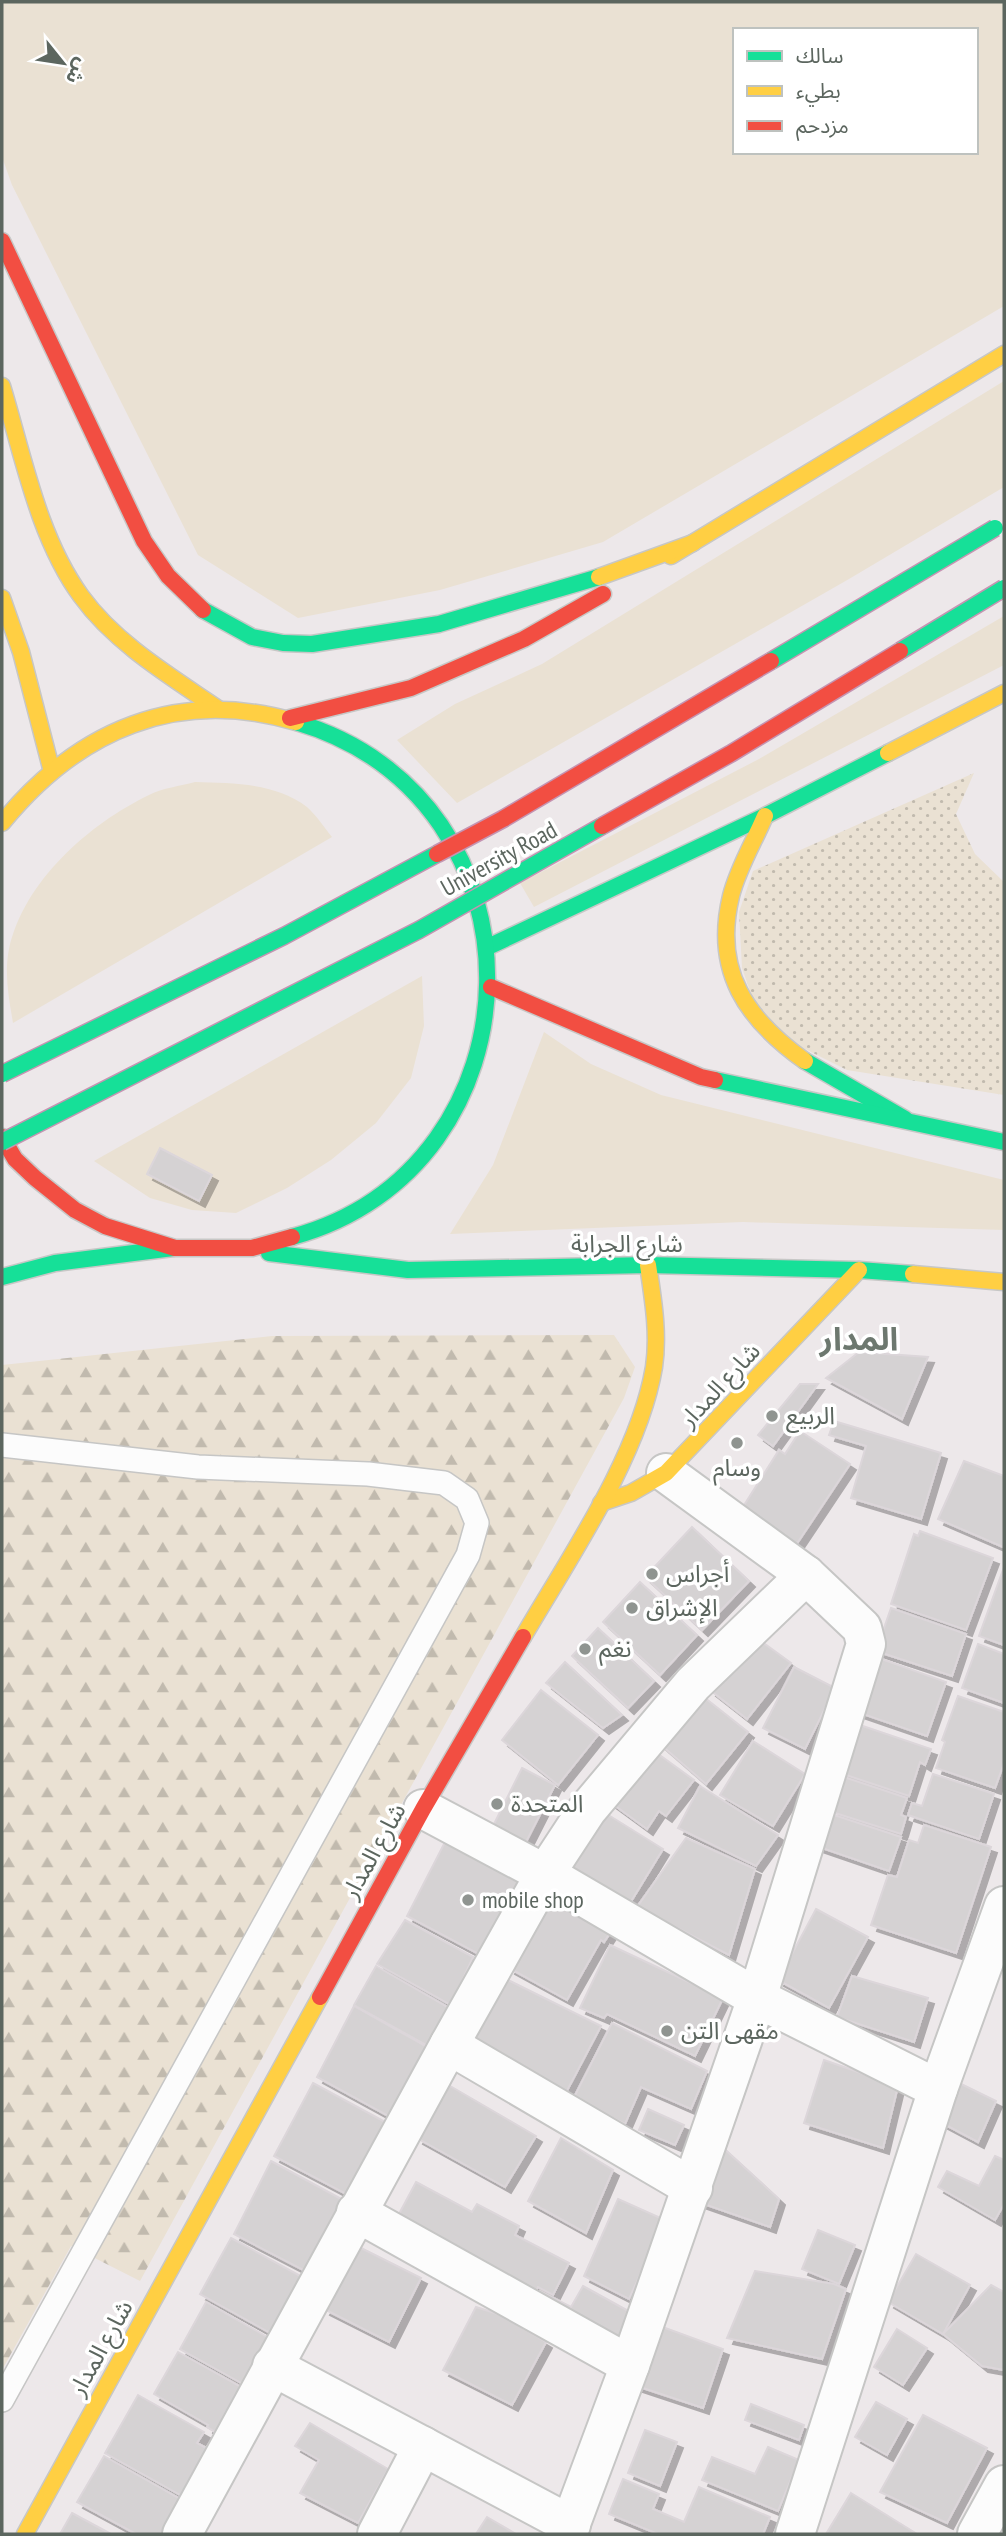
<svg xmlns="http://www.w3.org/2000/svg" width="1006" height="2536" font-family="'PT Sans Narrow','Noto Sans Arabic',sans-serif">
<defs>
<pattern id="forest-firs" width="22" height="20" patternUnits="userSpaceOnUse" patternTransform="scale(1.75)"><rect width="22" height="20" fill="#eae1d3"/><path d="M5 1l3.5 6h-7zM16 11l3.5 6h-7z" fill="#c1baae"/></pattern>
<pattern id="garden-dots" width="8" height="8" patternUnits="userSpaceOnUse" patternTransform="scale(1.75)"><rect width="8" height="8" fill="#eae1d3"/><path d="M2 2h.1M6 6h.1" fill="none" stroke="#c1baae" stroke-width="1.8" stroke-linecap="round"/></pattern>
<filter id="shadow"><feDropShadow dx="6" dy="6" stdDeviation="0" flood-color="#0004"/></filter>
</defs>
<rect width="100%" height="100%" fill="#ede8ea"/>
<!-- grass -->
<g fill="#eae1d3" fill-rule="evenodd">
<path d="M2,2H1004V306L603,542L440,590L298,618L198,555L12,185L2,157ZM735,30H976V152H735Z"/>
<path d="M1004,381V487L849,579L457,803L397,740L455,704L542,664Z"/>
<path d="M1004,616V665L534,907L520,883L759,759Z"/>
<path d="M195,782C233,783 276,783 307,807C316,815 324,827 332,837L13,1023C9,999 4,974 9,949C24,881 89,824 149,795C163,788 180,786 195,782Z"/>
<path d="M422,976L424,1026L411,1078L376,1123L331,1160L287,1188L236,1213L192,1210L150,1198L94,1161Z"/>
<path d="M544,1032L591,1064L661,1095L1004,1180V1230L743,1222L450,1234L493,1165Z"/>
</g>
<!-- forest -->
<path fill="url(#forest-firs)" d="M614,1335L635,1367L624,1398L140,2281L71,2246L2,2370V1365L272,1336Z"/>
<!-- garden -->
<path fill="url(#garden-dots)" d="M974,773L956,814L975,854L1004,882V1095L847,1070L763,1028L742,968L739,912L753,871Z"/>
<!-- building -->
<g fill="#d5d2d3" stroke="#dcd6da" stroke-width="2" filter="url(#shadow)">
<path d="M160,1148L212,1175L199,1201L147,1174Z"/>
<path d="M859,1352L928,1357L902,1419L826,1378Z"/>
<path d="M800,1384H818L773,1446L758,1435Z"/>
<path d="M834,1421L941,1453L921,1519L851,1498L866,1446L829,1435Z"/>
<path d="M800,1431L850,1464L796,1545L741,1510L779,1450L785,1454Z"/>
<path d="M964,1461L1004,1476L1003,1547L938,1519Z"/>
<path d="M692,1527L749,1581L702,1630L645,1577Z"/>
<path d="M920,1531L993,1558L966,1630L891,1604L914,1534L918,1536Z"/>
<path d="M1004,1567V1645L979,1636Z"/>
<path d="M640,1582L697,1635L660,1675L603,1622Z"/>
<path d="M891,1608L966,1634L952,1676L876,1651Z"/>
<path d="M598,1628L654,1681L628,1708L572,1656Z"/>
<path d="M754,1636L791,1663L747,1719L710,1690Z"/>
<path d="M978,1644L1004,1654V1703L962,1688Z"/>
<path d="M876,1657L946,1682L927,1736L857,1712Z"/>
<path d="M565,1662L622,1715L603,1728L546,1683Z"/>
<path d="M794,1667L835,1688L805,1749L763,1728Z"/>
<path d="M541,1690L598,1735L558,1785L502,1740Z"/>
<path d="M700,1694L748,1732L706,1784L660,1744Z"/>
<path d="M958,1696L1004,1712V1763L995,1788L936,1768L945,1742L942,1740Z"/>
<path d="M854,1723L931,1749L925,1765L920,1762L909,1796L837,1772Z"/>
<path d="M753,1741L805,1774L773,1826L720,1795Z"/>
<path d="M650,1748L694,1780L666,1816L659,1811L647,1829L610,1802Z"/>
<path d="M522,1768L555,1785L525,1844L492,1828Z"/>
<path d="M933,1774L994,1794L979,1839L908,1815L912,1803L922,1806Z"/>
<path d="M844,1777L907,1798L901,1815L906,1817L901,1834L832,1812Z"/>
<path d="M700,1786L778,1835L756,1866L678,1828Z"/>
<path d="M602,1811L663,1849L630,1903L568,1865Z"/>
<path d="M828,1813L901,1837L889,1871L816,1846Z"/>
<path d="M924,1825L991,1847L956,1953L871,1925L888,1875L897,1877L909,1840L918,1843Z"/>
<path d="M686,1838L755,1869L729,1955L637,1907Z"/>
<path d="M446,1840L530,1884L490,1960L407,1916Z"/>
<path d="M551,1892L614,1927L604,1942L601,1940L567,2000L509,1968Z"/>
<path d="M816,1909L868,1937L829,2008L778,1980Z"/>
<path d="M405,1920L473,1957L451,2005L377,1964Z"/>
<path d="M610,1945L723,1998L695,2056L607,2014L604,2018L580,2008Z"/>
<path d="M376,1966L449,2008L428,2046L354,2005Z"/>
<path d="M852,1976L928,1998L914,2042L837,2017Z"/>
<path d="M504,1978L601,2026L560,2104L464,2052Z"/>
<path d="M354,2006L427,2047L390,2117L317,2077Z"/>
<path d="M612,2023L707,2071L691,2109L641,2087L625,2124L595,2109H568Z"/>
<path d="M824,2060L898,2086L883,2148L804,2123Z"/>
<path d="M955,2081L996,2101L978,2142L942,2123Z"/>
<path d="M313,2083L387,2123L348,2195L274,2156Z"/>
<path d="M445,2083L536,2136L505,2187L417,2138Z"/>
<path d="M648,2109L684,2125L675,2145L639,2130Z"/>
<path d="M561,2138L613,2170L586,2233L528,2201Z"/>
<path d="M718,2143L779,2199L770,2227L698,2202Z"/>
<path d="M995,2156L1004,2160V2204L995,2220L938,2187L947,2171L979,2186Z"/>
<path d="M271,2161L345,2201L307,2272L234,2234Z"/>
<path d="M416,2182L472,2212L477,2204L519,2226L515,2235L569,2263L553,2295L538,2287L521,2319L392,2227Z"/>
<path d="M618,2199L665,2220L629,2299L584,2276Z"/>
<path d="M818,2230L855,2245L839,2284L802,2269Z"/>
<path d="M231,2238L304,2278L272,2334L200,2294Z"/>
<path d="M359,2247L421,2278L389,2342L324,2309Z"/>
<path d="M916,2254L970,2285L943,2334L888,2302Z"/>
<path d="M755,2271L834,2284L846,2289L822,2359L727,2338Z"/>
<path d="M991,2285L1004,2292V2370L982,2366L943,2334Z"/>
<path d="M583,2286L632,2313L613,2347L523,2322L540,2291L571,2307Z"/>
<path d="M206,2302L269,2338L243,2384L180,2349Z"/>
<path d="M476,2307L501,2315L546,2342L512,2405L443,2370Z"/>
<path d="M657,2325L723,2349L703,2408L637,2386Z"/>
<path d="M897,2329L927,2348L903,2385L874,2367Z"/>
<path d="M178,2352L241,2387L217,2433L207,2427L208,2425L154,2394Z"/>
<path d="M138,2395L204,2432L197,2443L208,2449L182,2496L105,2453Z"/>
<path d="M876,2402L907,2419L887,2455L855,2437Z"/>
<path d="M751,2404L804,2425L799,2440L745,2420Z"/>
<path d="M923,2415L987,2448L947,2523L880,2492Z"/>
<path d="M310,2423L388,2469L358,2523L300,2493L319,2460L295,2446Z"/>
<path d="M645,2430L677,2442L660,2486L628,2473Z"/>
<path d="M768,2447L799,2460L778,2511L702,2480L712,2457L755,2474Z"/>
<path d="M104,2456L180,2499L161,2534H136L77,2502Z"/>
<path d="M623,2479L659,2494L653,2509L684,2522L699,2487L770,2517L763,2534H658L609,2514Z"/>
<path d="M851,2493L917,2534H826Z"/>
<path d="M72,2513L111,2534H60Z"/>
<path d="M487,2517L516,2534H476Z"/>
</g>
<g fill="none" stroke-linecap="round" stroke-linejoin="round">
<defs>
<path id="lane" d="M2,1445L198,1467L368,1474L444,1483L467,1499L477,1523L468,1555L2,2400"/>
<g id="street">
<path d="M423,1809L545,1874L757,1998L938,2089"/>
<path d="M449,2045L693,2188"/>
<path d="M356,2212L630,2365"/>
<path d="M272,2366L571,2525"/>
<path d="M182,2534L449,2045L545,1874L587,1810L693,1684L806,1575"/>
<path d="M377,2534L423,2446"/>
<path d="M567,2534L630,2365L757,1998L866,1644L862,1628L806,1575L666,1473"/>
<path d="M795,2534L938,2089L1004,1906"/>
<path d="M977,2534L1004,2485"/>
</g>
<g id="fast">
<path d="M203,610L252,637L283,643L312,644L439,624L599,577"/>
<path d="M490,946L765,816L888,753"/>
<path d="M805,1061L905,1119"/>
<path d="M715,1080L1004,1142"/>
<path d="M292,1237C547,1168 556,799 296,722"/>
<path d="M269,1253L408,1270L648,1265L859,1270L913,1274"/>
<path d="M2,1277L55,1263L173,1248"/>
</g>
<g id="slow">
<path d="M2,386C23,455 38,537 81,596C115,643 170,676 217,708"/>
<path d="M671,556L1004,354"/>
<path d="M599,577L693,543"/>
<path d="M2,598L21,652L51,768"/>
<path d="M888,753L1004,693"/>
<path d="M765,816C754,842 738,868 731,896C713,971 746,1019 805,1061"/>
<path d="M2,823C78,730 177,687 296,722"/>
<path d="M913,1274L1004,1282"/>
<path d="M601,1503L631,1493L666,1473L859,1270"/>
<path d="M523,1637C569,1558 639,1457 654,1367C659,1333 653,1299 648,1265"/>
<path d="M25,2534L320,1997"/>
</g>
<g id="jam">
<path d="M2,241L144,541L168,576L203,610"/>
<path d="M290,718L411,688L524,639L603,594"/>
<path d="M491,987L701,1077L715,1080"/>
<path d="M2,1137L15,1159L35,1178L75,1210L105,1226L175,1248H252L292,1237"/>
<path d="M320,1997L423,1809L523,1637"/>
</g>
</defs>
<!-- lane casing -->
<use href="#lane" stroke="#c6c6c5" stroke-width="26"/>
<!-- street casing -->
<use href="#street" stroke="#c6c6c5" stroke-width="42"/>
<!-- fast casing -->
<use href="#fast" stroke="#c7c7c6" stroke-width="19"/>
<!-- slow casing -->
<use href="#slow" stroke="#c7c7c6" stroke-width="19"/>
<!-- jam casing -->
<use href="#jam" stroke="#c7c7c6" stroke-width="19"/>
<!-- lane -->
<use href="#lane" stroke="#fcfcfc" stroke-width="23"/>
<!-- street -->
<use href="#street" stroke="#fcfcfc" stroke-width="38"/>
<!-- fast -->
<use href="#fast" stroke="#16e098" stroke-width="16"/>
<!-- slow -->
<use href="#slow" stroke="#ffcf43" stroke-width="16"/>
<!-- jam -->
<use href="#jam" stroke="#f24e42" stroke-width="16"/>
<defs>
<g id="fast-bridge">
<path d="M900,651L1004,588"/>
<path d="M771,661L995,528"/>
<path d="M2,1074L284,936L437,854"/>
<path d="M2,1142L419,930L602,826"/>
</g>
<g id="jam-bridge">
<path d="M602,826L730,754L900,651"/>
<path d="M437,854L503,819L771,661"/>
</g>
</defs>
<!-- fast-bridge casing -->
<use href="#fast-bridge" stroke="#c594b2" stroke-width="19" stroke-linecap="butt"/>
<!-- jam-bridge casing -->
<use href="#jam-bridge" stroke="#c594b2" stroke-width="19" stroke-linecap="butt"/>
<!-- fast-bridge -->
<use href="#fast-bridge" stroke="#16e098" stroke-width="16"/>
<!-- jam-bridge -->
<use href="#jam-bridge" stroke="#f24e42" stroke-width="16"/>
</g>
<!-- markers -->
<g fill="#8f9490" stroke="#fff" stroke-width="2.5">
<circle cx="772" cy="1416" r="7"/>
<circle cx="737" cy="1443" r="7"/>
<circle cx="652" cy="1574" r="7"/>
<circle cx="632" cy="1608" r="7"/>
<circle cx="585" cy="1649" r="7"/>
<circle cx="497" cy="1804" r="7"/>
<circle cx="468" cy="1900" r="7"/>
<circle cx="667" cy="2031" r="7"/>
</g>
<g text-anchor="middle" stroke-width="7" stroke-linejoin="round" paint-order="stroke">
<!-- street labels -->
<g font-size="24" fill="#5c665f" stroke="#fff">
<text transform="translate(499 859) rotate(-29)" y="8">University Road</text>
<text x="627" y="1252">شارع الجرابة</text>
<text transform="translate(720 1385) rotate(-47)" y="8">شارع المدار</text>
<text transform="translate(374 1851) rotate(-61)" y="8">شارع المدار</text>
<text transform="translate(101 2348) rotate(-61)" y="8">شارع المدار</text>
</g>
<!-- poi labels -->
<g font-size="24" fill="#5c665f" stroke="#fff" text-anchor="start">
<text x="786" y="1424">الربيع</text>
<text x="737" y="1476" text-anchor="middle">وسام</text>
<text x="666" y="1582">أجراس</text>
<text x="646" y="1616">الإشراق</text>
<text x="599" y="1657">نغم</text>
<text x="511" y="1812">المتحدة</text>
<text x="482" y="1908">mobile shop</text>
<text x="681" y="2039">مقهى التن</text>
</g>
<!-- district labels -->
<g font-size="32" font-weight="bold" fill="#6d786f" stroke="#fff">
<text x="859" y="1350">المدار</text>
</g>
</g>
<!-- border -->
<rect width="1006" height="2536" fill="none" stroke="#5c665f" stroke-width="7"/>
<!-- legend -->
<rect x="733" y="28" width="245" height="126" fill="#ffffff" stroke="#bec2bf" stroke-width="2"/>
<rect x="747" y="51" width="35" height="10" fill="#16e098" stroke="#bec2bf" stroke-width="2"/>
<text x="796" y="63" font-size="21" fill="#5c665f">سالك</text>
<rect x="747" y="86" width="35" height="10" fill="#ffcf43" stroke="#bec2bf" stroke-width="2"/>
<text x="796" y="98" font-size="21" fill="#5c665f">بطيء</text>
<rect x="747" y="121" width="35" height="10" fill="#f24e42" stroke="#bec2bf" stroke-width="2"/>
<text x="796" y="133" font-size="21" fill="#5c665f">مزدحم</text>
<!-- north arrow -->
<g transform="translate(63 63) rotate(120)" stroke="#ffffff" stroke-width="5" paint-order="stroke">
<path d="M0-5L12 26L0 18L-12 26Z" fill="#5c665f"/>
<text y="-10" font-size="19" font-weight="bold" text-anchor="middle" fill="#5c665f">ش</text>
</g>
</svg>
